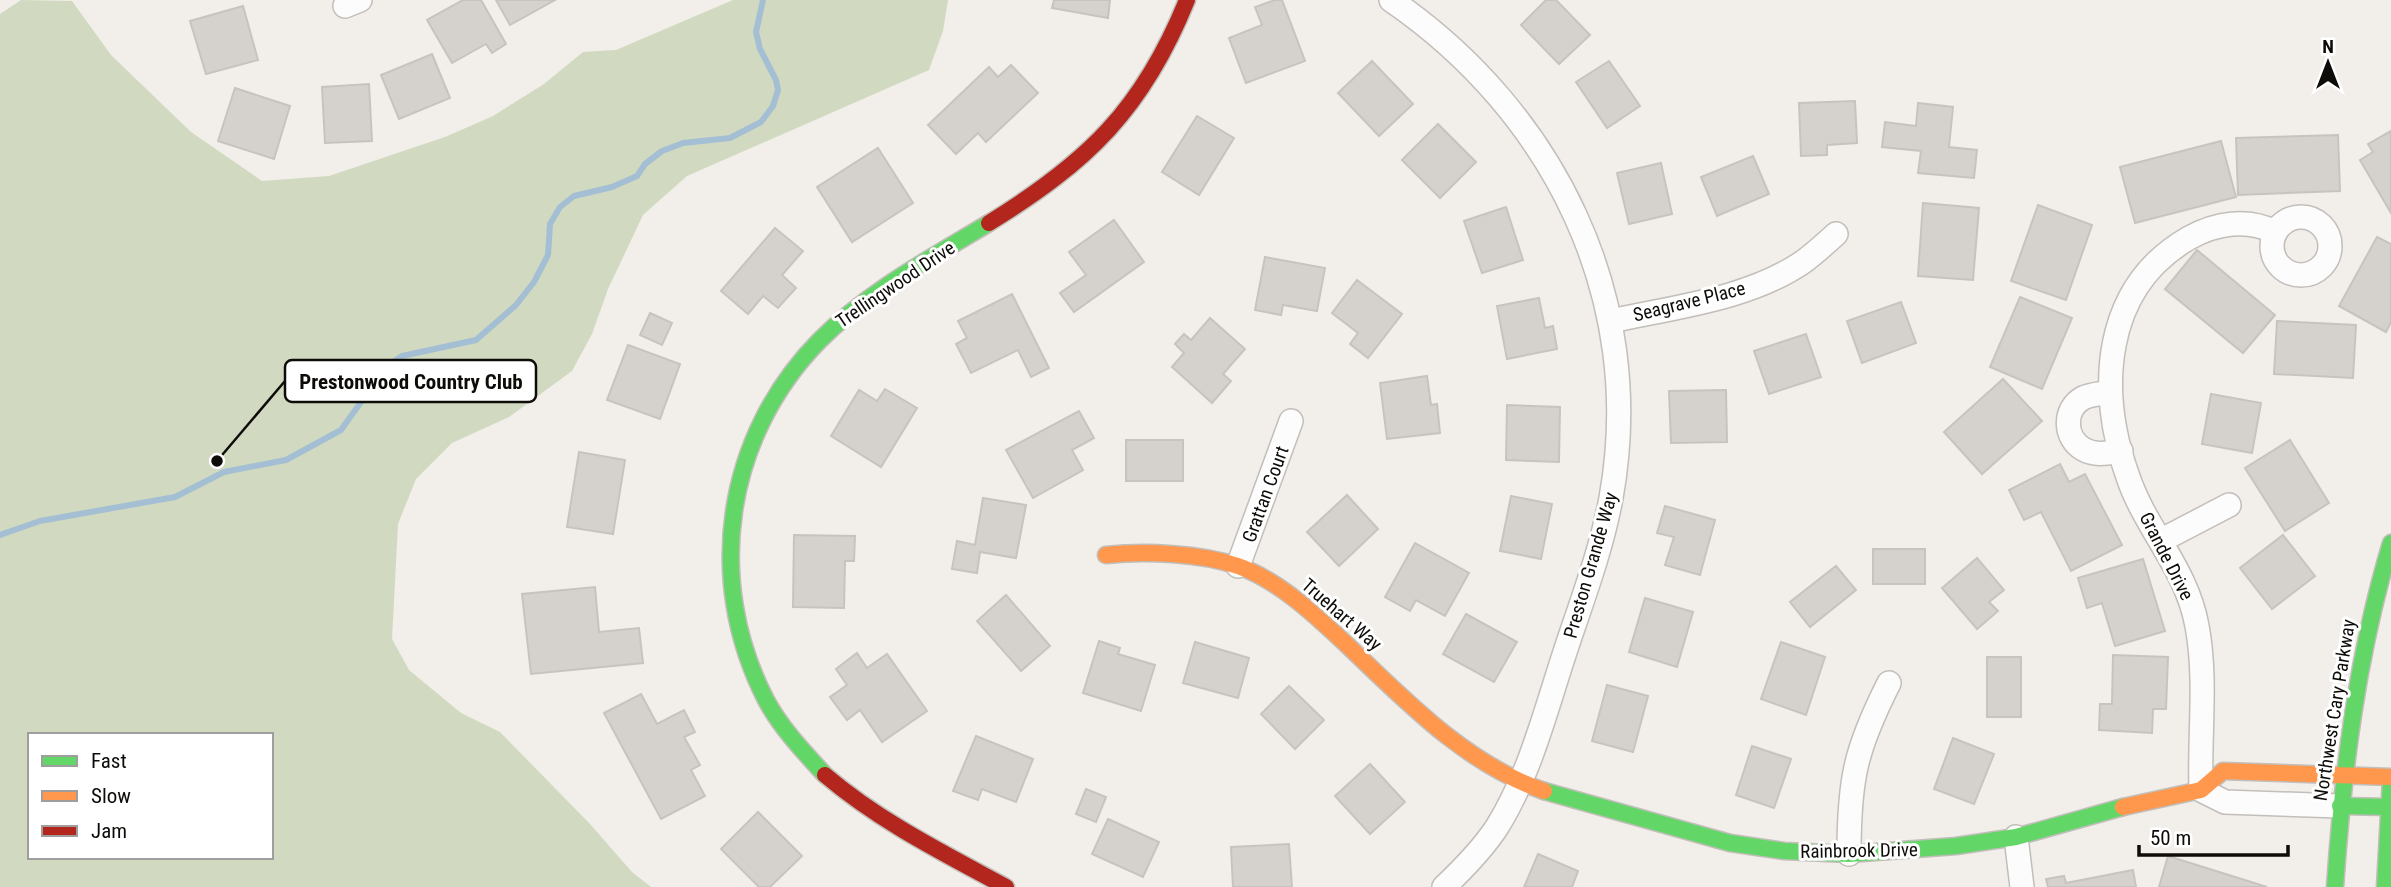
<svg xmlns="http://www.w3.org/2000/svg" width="2391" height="887" font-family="'Roboto Condensed',sans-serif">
<rect width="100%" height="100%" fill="#f2eee9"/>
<!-- green -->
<path fill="#d1dac0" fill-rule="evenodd" d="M21,0L72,1L111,55L191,132L262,181L329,176L445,137L493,116L544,84L583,52L616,50L733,0H948L943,31L929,70L687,176L643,215L608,289L592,334L572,371L509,417L452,443L416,479L398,524L392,639L409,670L461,713L500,732L590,824L632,872L651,887H0V14ZM30,735H271V857H30Z"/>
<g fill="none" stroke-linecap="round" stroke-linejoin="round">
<!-- stream -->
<path stroke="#a4bfd3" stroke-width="6" d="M0,535L40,521L175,497L224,472L286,460L341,430L386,367L402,356L476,340L516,305L534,282L548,255L550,224L560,207L574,196L612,187L637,176L645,164L662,151L683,143L730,138L761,122L773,106L778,90L776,80L760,49L756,32L763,0"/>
</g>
<!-- building -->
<g fill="#d5d2ce" stroke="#c7c4c0" stroke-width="2">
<path d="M463,0H481L506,44L492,53L486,44L452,63L427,20Z"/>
<path d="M496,0H555L510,25Z"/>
<path d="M1054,0H1110L1108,18L1052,8Z"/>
<path d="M1275,0H1282L1305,61L1246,83L1229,38L1262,25L1255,7Z"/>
<path d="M1546,0H1556L1590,35L1559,64L1521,25Z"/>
<path d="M243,6L258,60L206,74L190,21Z"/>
<path d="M432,54L450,98L399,119L381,75Z"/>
<path d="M1372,61L1413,104L1379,136L1338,93Z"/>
<path d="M1609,61L1640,106L1607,128L1576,82Z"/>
<path d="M1011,65L1038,93L986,142L978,133L956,154L928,125L989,67L998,77Z"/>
<path d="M369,84L372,141L325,143L322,87Z"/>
<path d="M235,88L290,106L274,159L218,141Z"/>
<path d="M1855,101L1857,143L1827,145V155L1801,156L1799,103Z"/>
<path d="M1918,103L1953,107L1949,147L1977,150L1974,178L1918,173L1921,151L1882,147L1885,122L1916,126Z"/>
<path d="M1197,116L1234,138L1199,195L1162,172Z"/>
<path d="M1438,124L1476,162L1440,198L1402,160Z"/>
<path d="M2391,131V213L2360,160L2373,152L2368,144Z"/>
<path d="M2338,135L2340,191L2238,195L2236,138Z"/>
<path d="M2221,141L2236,197L2135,223L2120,167Z"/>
<path d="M878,148L913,203L852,242L817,187Z"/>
<path d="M1753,156L1769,194L1717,216L1701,177Z"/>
<path d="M1661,163L1672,214L1629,224L1617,173Z"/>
<path d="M1923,203L1979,208L1973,280L1918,276Z"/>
<path d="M2038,205L2092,225L2066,300L2011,281Z"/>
<path d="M1506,207L1523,260L1482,273L1464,221Z"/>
<path d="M1114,220L1144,262L1074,312L1060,293L1086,275L1069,252Z"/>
<path d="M775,228L803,251L782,275L796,288L778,308L763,296L748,314L721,291Z"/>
<path d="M2377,237L2391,244V322L2386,332L2339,306Z"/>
<path d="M2197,250L2275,315L2243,353L2165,289Z"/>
<path d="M1265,257L1325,268L1317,311L1283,305L1281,315L1255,310Z"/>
<path d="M1357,280L1402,314L1368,358L1350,344L1358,333L1332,313Z"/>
<path d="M1012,294L1049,368L1031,377L1018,350L971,373L956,344L967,338L958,321Z"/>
<path d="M2020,297L2072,318L2042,389L1990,367Z"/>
<path d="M1539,298L1545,328L1553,326L1557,349L1507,359L1497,306Z"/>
<path d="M1901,302L1916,343L1862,363L1847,321Z"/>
<path d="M650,313L672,323L662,345L640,335Z"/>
<path d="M1210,318L1245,349L1223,374L1231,381L1212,403L1172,367L1184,353L1175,344L1184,334L1191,340Z"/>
<path d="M2277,321L2356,325L2353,378L2274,374Z"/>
<path d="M1806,334L1821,377L1769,394L1754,351Z"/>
<path d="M628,345L680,364L660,419L607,400Z"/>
<path d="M1427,376L1431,405L1437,404L1440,433L1387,439L1380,383Z"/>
<path d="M2003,379L2042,421L1982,474L1944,432Z"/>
<path d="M885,389L917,408L881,467L831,436L859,390L877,401Z"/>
<path d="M1726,390L1727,442L1671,443L1669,391Z"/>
<path d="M2211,394L2261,403L2252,453L2202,444Z"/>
<path d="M1507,405L1560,407L1559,462L1506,460Z"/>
<path d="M1079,411L1094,438L1072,450L1083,470L1033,498L1006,450Z"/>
<rect x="1126" y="440" width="57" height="41"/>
<path d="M2290,440L2329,503L2285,531L2245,468Z"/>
<path d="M579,452L625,460L613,534L567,527Z"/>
<path d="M2060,464L2069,482L2085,474L2122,545L2071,571L2041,512L2024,520L2009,490Z"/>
<path d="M1347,495L1378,529L1339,566L1307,532Z"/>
<path d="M1511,496L1552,504L1541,559L1500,551Z"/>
<path d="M983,498L1026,505L1016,558L980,552L977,573L952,569L957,541L975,545Z"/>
<path d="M1665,506L1715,520L1700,575L1665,565L1674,537L1657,533Z"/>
<path d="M794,535L855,536L854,561H845L844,608L793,607Z"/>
<path d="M2283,535L2315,576L2272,609L2240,568Z"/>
<path d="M1415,543L1469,573L1445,616L1416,600L1410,611L1385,597Z"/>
<rect x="1873" y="549" width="52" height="35"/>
<path d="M1977,558L2004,590L1989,602L1998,611L1977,629L1942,588Z"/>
<path d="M2143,559L2165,631L2115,646L2102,603L2087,608L2078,578Z"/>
<path d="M1836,566L1856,590L1810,627L1790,602Z"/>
<path d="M595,587L599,632L639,628L643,663L531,674L522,594Z"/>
<path d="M1006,595L1050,646L1021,671L977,621Z"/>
<path d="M1645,598L1693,612L1677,667L1629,652Z"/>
<path d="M1466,614L1517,642L1494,682L1443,654Z"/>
<path d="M1099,641L1120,648L1118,654L1155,665L1141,711L1083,693Z"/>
<path d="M1195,642L1249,658L1238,698L1183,683Z"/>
<path d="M1781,642L1825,657L1806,715L1761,699Z"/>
<path d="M857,653L867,668L887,654L927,711L882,742L860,710L847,720L830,697L847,685L836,669Z"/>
<path d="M2113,655L2168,657L2166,709H2153L2152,733L2099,730L2100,704H2112Z"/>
<rect x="1987" y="657" width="34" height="60"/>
<path d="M1607,685L1648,696L1633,752L1592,741Z"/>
<path d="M1289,686L1324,720L1295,749L1261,714Z"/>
<path d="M641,694L657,724L684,710L695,732L684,737L700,765L691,770L705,796L661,819L604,713Z"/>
<path d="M976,736L1033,759L1016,802L982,789L978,800L953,791Z"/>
<path d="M1953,738L1994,754L1974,804L1934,789Z"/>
<path d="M1752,746L1791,759L1774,808L1736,795Z"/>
<path d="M1370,764L1405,802L1370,834L1335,796Z"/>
<path d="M1086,789L1106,797L1096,822L1076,814Z"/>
<path d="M758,812L802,856L770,887H759L721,849Z"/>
<path d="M1108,819L1159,842L1143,877L1092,854Z"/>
<path d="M1289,844L1292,887H1233L1231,847Z"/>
<path d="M1538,854L1578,871L1572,887H1524Z"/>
<path d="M2168,856L2267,887H2159Z"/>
<path d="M2133,870L2136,887H2048L2046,879L2064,876L2066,883Z"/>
</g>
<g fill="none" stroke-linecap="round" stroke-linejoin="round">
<defs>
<g id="street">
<path d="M1391,0C1554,112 1647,299 1611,498C1601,552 1581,603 1564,655C1545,713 1529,776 1497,827C1482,850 1463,869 1444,887"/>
<path d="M345,6L360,0"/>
<circle cx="2301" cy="246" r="29"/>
<path d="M2275,232C2247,218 2216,223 2189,238C2102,288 2097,391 2128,477C2146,530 2187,569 2197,626C2207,679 2199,736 2201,790L2225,802L2340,806"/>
<path d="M1611,321C1674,307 1749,299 1803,262C1814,254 1825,244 1836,234"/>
<path d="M2110,392C2102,394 2091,394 2083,398C2063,409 2064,438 2083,449C2095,456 2108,453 2121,451"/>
<path d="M2162,540L2229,505"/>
<path d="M1238,566L1291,421"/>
<path d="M2016,837L2022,887"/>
<path d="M1849,854C1849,780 1855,750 1889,683"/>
</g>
<g id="fast">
<path d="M825,775C803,751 781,728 766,700C704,580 725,437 819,341C867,292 931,258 989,223"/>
<path d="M1544,791L1730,843L1784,851L1849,854L1956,846L2016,837L2123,807"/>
<path d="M2340,806L2391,807"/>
<path d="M2335,887C2343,770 2357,656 2391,543"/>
<path d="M2385,887L2391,779"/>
</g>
<g id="slow">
<path d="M1106,555C1145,551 1200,553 1238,566C1278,580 1314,614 1345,643C1405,700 1464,763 1544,791"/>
<path d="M2123,807L2201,790L2223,771L2391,777"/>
</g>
<g id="jam">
<path d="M989,223C1088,162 1143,109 1187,0"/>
<path d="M825,775C879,821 943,853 1006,887"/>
</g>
</defs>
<!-- street casing -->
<use href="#street" stroke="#c2beba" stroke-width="26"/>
<!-- fast casing -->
<use href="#fast" stroke="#c2beba" stroke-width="19"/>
<!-- slow casing -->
<use href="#slow" stroke="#c2beba" stroke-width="19"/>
<!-- jam casing -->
<use href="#jam" stroke="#c2beba" stroke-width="19"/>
<!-- street -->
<use href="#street" stroke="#fdfcfc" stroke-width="23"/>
<!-- fast -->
<use href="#fast" stroke="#63d668" stroke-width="16"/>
<!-- slow -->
<use href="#slow" stroke="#ff974d" stroke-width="16"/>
<!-- jam -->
<use href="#jam" stroke="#b3261e" stroke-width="16"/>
</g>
<g text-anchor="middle" stroke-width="6" stroke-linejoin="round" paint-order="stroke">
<!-- street labels -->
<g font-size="19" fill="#0e0c09" stroke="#fff">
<text transform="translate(895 284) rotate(-34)" y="7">Trellingwood Drive</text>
<text transform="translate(1689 301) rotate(-14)" y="7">Seagrave Place</text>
<text transform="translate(1265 494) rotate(-70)" y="7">Grattan Court</text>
<text transform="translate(2167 556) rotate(63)" y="7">Grande Drive</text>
<text transform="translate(1590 565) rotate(-74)" y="7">Preston Grande Way</text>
<text transform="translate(1342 614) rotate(41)" y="7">Truehart Way</text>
<text transform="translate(2334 710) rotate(-81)" y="7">Northwest Cary Parkway</text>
<text transform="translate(1859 850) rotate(-1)" y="7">Rainbrook Drive</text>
</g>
</g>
<!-- callouts -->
<path fill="none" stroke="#0e0c09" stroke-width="2.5" d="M217 461L285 381"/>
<circle fill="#0e0c09" stroke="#fff" stroke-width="2.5" cx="217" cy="461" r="7"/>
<rect fill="#fff" stroke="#0e0c09" stroke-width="2.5" x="285" y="360" width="251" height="42" rx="7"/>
<g font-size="21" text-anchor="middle" font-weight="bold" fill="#0e0c09">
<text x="411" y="389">Prestonwood Country Club</text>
</g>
<!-- legend -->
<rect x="28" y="733" width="245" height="126" fill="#ffffff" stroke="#9f9e9d" stroke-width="2"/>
<rect x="42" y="756" width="35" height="10" fill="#63d668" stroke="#9f9e9d" stroke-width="2"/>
<text x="91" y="768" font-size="21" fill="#0e0c09">Fast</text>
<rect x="42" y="791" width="35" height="10" fill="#ff974d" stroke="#9f9e9d" stroke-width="2"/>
<text x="91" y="803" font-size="21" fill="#0e0c09">Slow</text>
<rect x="42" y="826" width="35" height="10" fill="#b3261e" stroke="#9f9e9d" stroke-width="2"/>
<text x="91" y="838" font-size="21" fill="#0e0c09">Jam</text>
<!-- north arrow -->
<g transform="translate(2328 63)" stroke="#ffffff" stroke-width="5" paint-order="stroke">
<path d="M0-5L12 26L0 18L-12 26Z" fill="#0e0c09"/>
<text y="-10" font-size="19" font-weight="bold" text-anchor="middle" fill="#0e0c09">N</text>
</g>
<!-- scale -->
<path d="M2139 845v10h149v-10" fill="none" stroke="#0e0c09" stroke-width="3.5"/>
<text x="2150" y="845" font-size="21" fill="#0e0c09" stroke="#ffffff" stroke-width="5" paint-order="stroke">50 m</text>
</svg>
